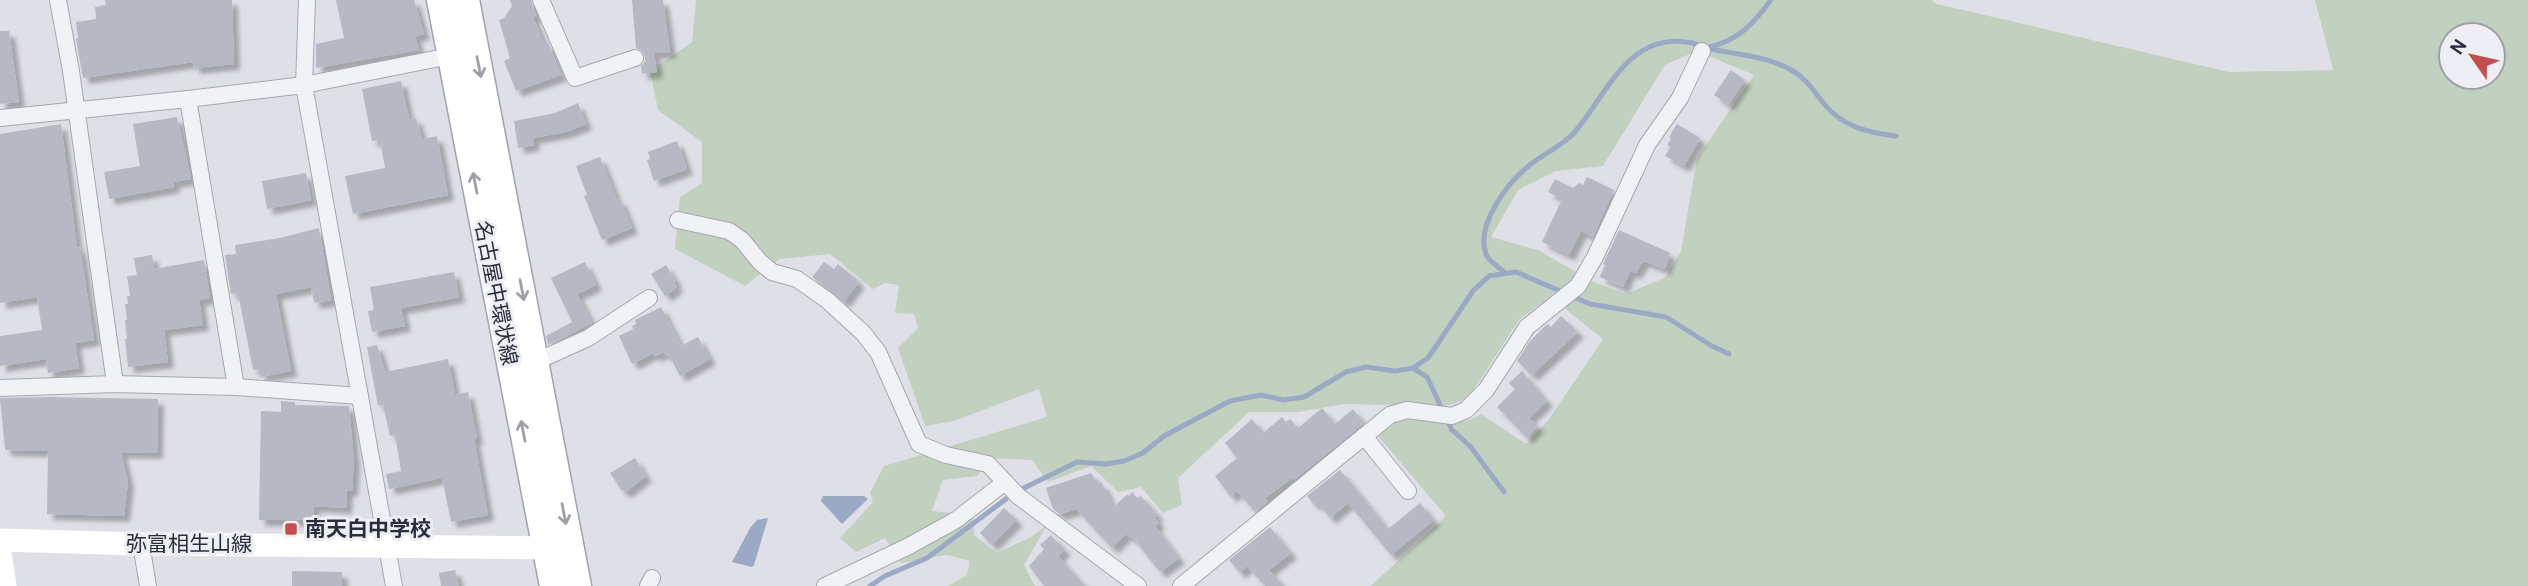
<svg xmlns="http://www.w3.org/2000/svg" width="2528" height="586" font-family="Cabin,'Noto Sans JP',sans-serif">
<defs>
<filter id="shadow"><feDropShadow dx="6" dy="6" stdDeviation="2" flood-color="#0004"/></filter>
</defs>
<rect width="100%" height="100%" fill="#dfe0e7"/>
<!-- green -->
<path fill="#c2d0c0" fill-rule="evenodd" d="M696,0H1933V3L2229,72L2333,70L2315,0H2528V586H1371L1446,516L1378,436C1383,431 1389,425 1395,422C1421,410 1449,434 1481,414L1526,444L1549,419L1603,339L1564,308L1581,295L1591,281L1626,294L1666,277L1681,251L1697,158L1754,75L1697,51L1665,65L1603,166L1556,171L1518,190L1491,237L1538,250L1576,272L1570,282L1519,320L1471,394L1463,401L1445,406L1344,404L1299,412H1249L1178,478L1182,505L1163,513L1141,487L1118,492L1091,466L1048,482L1032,460L992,458L977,476L943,480L932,511L973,515L974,535L997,553L1031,537L1047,525L1024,565L1035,586H948L967,575L970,561L946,555L901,563L885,538L856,552L840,538L873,502L870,492L884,466L1047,417L1039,389L954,421L925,426L898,348L918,328L914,314L895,313L899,285L885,283L873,289L830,254L780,259L745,286L675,249L680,197L702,183V142L658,110L650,71L692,42ZM2451,35H2493V77H2451Z"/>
<!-- water -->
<g fill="#9ca9c4">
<path d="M823,496H864L868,499L842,524L821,501Z"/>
<path d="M768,518L754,565L752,567L732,562L750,528L757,520Z"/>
</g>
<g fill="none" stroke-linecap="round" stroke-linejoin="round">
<!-- stream -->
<g stroke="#9ca9c4" stroke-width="5">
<path d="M1709,47C1739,40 1753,24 1771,0"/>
<path d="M1504,272C1499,267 1488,261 1486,254C1475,224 1509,181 1531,164C1545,153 1562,146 1574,133C1606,96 1627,34 1686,42C1693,42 1700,46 1706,48C1736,55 1766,55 1793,71C1807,79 1815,93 1825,105C1843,127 1870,133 1896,136"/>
<path d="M1413,368L1427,377L1452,430L1470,446L1504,492"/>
<path d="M1020,490L1077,462L1107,464L1124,461L1143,453L1164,436L1230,401L1261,395L1283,400L1304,397L1346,372L1366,367L1395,371L1413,368L1428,358L1473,291L1489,276L1516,272L1590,304L1666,317L1712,346L1729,354"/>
<path d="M870,586L885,576L927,558L1006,499"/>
</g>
</g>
<!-- building -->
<g fill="#b6b9c3" filter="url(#shadow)">
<path d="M105,0H232L234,64L194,68L193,62L83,78L76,39L78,38L76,22L96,19L95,7L106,5Z"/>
<path d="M336,0H414L424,34L415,36L419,50L316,68V44L344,38Z"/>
<path d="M510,0H531L536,16L533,17L544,44L548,43L561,75L516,91L504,61L510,58L499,20L504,18L512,6Z"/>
<path d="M632,0H663L670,52L654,53L657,72L642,74L641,66L645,61V55L641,50L636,48Z"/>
<path d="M0,31H9L19,102L0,104Z"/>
<path d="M1731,70L1745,80L1728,105L1714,95Z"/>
<path d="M401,81L409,119L416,118L422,139L437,136L448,195L353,214L345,176L385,168L380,140L372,141L362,89Z"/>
<path d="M578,103L586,124L566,132L533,138L534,145L518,148L514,121L555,113Z"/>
<path d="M177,117L191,179L173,182L174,187L109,199L104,172L140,166L133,124Z"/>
<path d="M61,124L77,248L80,247L94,340L75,343L79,368L48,373L46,359L0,366V336L42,330L37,297L0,303V134Z"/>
<path d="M1677,124L1700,138L1684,166L1665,156L1670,147L1667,145L1671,139L1669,137Z"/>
<path d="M677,141L687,169L654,181L647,160L650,159L648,152Z"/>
<path d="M600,157L617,200L620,199L632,228L602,240L584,196L587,195L576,166Z"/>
<path d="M306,173L311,200L267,209L262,181Z"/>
<path d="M1587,177L1614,190L1593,237L1581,231L1569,255L1542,242L1562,199L1548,192L1555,179L1573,188L1579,183L1583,185Z"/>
<path d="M319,228L331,300L314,303L311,287L276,294L291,371L260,377L259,369L253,370L238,293L231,294L225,255L236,254L235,245L280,238Z"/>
<path d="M1619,230L1670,253L1665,269L1643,261L1636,273L1630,271L1623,287L1600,277L1605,265L1603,264Z"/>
<path d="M152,255L154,269L204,260L210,298L199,300L203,325L164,330L168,362L128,367L125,339H127L125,320H127L125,304H128L127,296H130L127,276L137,275L134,258Z"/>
<path d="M585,262L596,285L577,294L592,323L548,345L546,336L572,322L551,278Z"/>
<path d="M824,262L834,269L838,264L857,280L858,283L844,302L812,277Z"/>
<path d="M666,265L676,281L674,283L677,287L665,296L651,274Z"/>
<path d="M454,272L459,297L401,308L405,326L372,332L368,311L374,310L370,287Z"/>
<path d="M661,307L681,346L698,337L710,359L680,376L669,355L666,356L664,352L655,356L653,353L632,364L619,336L633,329L632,326L636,324L635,320Z"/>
<path d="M1561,316L1578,332L1532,375L1517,361L1530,341L1545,326L1548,324L1551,327Z"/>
<path d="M377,345L385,372L448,359L455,395L468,392L477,439H474L488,515L451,522L442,478L389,489L386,474L401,471L395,435L390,436L383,405L378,406L367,347Z"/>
<path d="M1522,371L1547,401L1529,418L1538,426L1527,438L1497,407L1515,389L1509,383Z"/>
<path d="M47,397L158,399L157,453L121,452L128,482L124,516L47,514L48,451L5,450L0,398Z"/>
<path d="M281,401L295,402V405L349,406L354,461L352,491L347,490L346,508L314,506V520H259L261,411L281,412Z"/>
<path d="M1322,408L1335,424L1353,409L1364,423L1294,480L1292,478L1265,498L1268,501L1255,512L1237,491L1231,497L1215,476L1237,458L1225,443L1252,419L1263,433L1282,417L1286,422L1290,419L1298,428Z"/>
<path d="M635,458L646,476L626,492L624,490L622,491L610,473Z"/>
<path d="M1340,470L1388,529L1420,503L1434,520L1391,555L1348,503L1330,518L1317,502L1314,505L1307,496Z"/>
<path d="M1091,473L1098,484L1102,483L1113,507L1128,494L1129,496L1132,492L1137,498L1141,496L1158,515L1154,517L1159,523L1155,526L1179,558L1160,572L1132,537L1130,538L1126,534L1112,548L1076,509L1060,514L1053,509L1046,488Z"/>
<path d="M1004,508L1017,520L992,545L980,533Z"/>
<path d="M1270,527L1291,553L1269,570L1284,586H1265L1247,566L1240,573L1229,560Z"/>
<path d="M1051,535L1065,550L1058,556L1085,586H1044L1029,566L1044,549L1040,545Z"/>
<path d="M455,570L459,586H441L439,573Z"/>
<path d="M292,571L342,572V586H292Z"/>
</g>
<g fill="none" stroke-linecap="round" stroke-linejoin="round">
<defs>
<g id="street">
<path d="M58,0L71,71L115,384"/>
<path d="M541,0L575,78L635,58"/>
<path d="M188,99L236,387"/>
<path d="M0,118L188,99L304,85L307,0"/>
<path d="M678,220L729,231L742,240L760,262L772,272L797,279L827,300L863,333L878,352L919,444L946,455L988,464L1005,482"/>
<path d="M535,362L588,338L649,298"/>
<path d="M0,388L115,384L236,387L360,396"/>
<path d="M1364,436L1408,491"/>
<path d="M141,544L148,586"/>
<path d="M394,586L304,85L450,56"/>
<path d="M648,586L652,578"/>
<path d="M825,586L909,546L956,520L1005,482L1018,496L1138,586"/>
<path d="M1181,586L1390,415L1407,410L1452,416L1466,410L1486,390L1527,327L1578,286L1595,257L1647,145L1680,98L1702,51"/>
</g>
<g id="primary">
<path d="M440,0L553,586"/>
<path d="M466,0L578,586"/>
</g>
</defs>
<!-- street casing -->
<use href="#street" stroke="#a5a7b0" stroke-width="18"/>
<!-- primary casing -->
<use href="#primary" stroke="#9fa3b1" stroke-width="29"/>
<!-- street -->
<use href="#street" stroke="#f1f2f5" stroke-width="16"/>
<!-- secondary -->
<g stroke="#fff" stroke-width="23">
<path d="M0,540L141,544L564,548"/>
<path d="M0,552L5,586"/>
</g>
<!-- primary -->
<use href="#primary" stroke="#fff" stroke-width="26"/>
</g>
<!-- one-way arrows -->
<defs><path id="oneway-shaft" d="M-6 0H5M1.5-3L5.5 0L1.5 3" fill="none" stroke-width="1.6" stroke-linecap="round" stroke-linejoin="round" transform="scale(1.75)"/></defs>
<g stroke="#9fa0a7">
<use href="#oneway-shaft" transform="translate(479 67) rotate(79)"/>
<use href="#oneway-shaft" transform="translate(475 183) rotate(-101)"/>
<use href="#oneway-shaft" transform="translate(522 290) rotate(79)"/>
<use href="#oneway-shaft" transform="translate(523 431) rotate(-101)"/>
<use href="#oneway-shaft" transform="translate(564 514) rotate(79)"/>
</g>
<!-- markers -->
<rect fill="#c24f4e" stroke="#eeeff4" stroke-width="2.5" x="284" y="522" width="14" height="14" rx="3.5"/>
<g text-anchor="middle" stroke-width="6" stroke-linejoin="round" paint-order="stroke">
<!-- street labels -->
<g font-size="21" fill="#292d3c" stroke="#eeeff4">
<text transform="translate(496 293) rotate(79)" y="7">名古屋中環状線</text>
<text x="189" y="551">弥富相生山線</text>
</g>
<!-- poi labels -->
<g font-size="21" font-weight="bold" fill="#292d3c" stroke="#eeeff4" text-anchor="start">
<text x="305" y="536">南天白中学校</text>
</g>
</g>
<!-- north arrow -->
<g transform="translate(2472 56) rotate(304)"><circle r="33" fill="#eeeff4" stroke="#9fa1aa" stroke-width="2"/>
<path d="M0-5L12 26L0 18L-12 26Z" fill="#c24f4e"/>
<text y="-10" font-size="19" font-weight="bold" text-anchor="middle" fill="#292d3c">N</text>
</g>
</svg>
